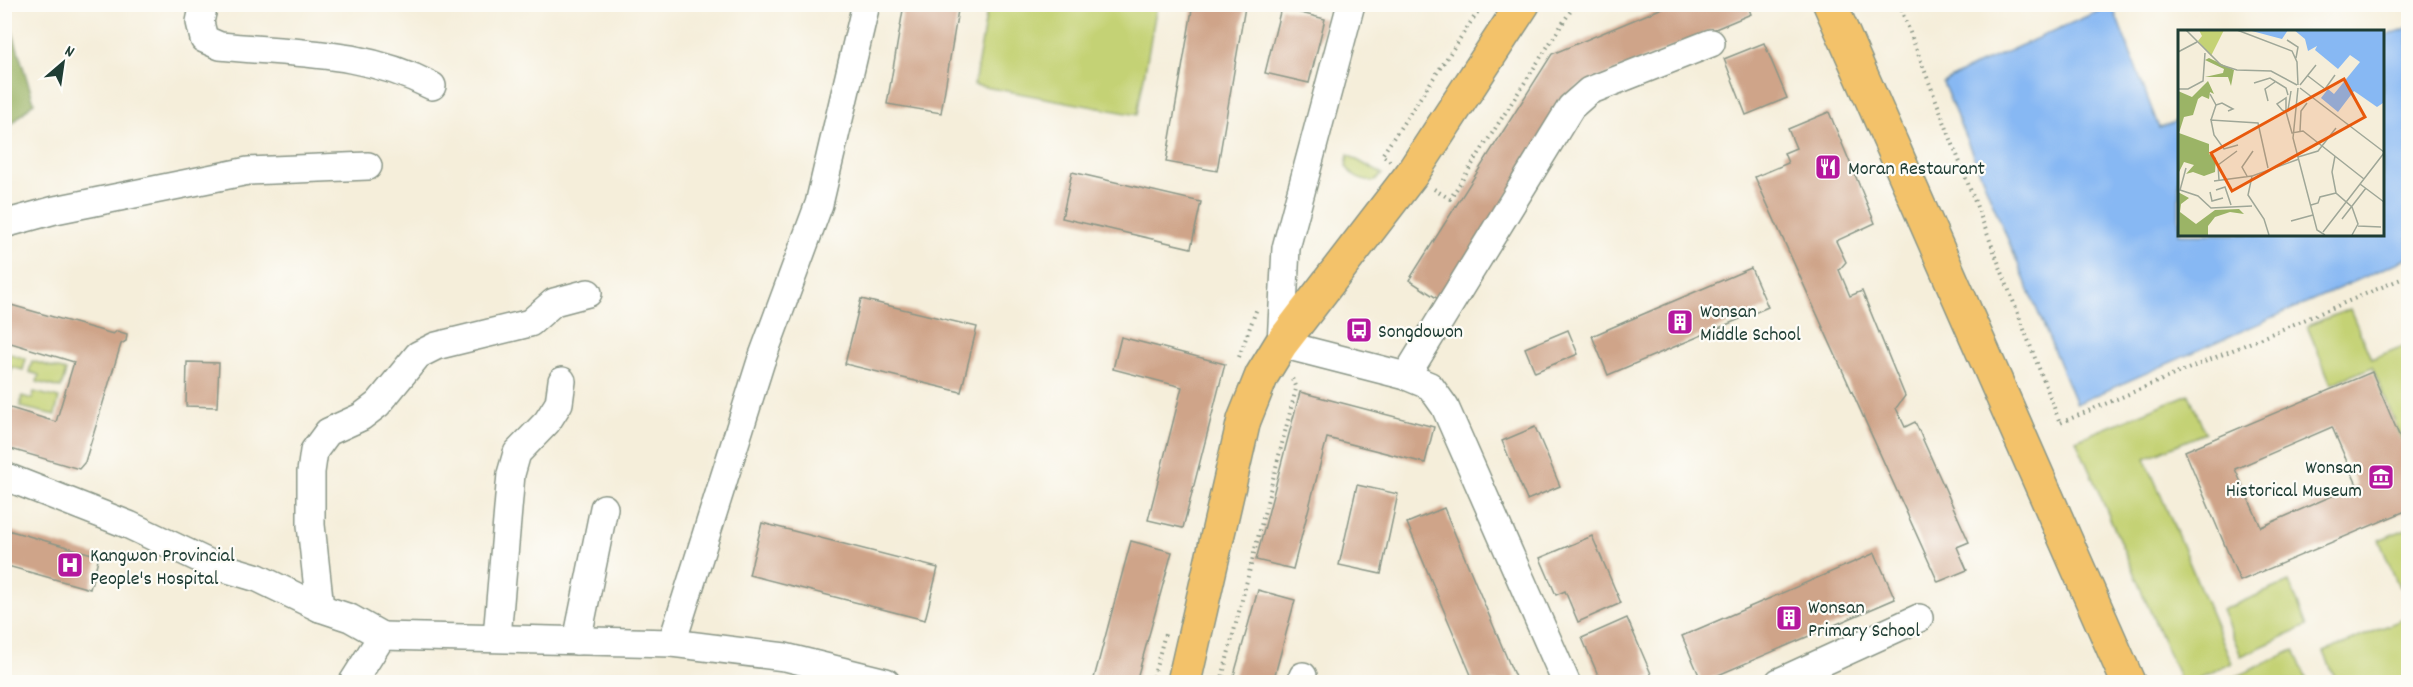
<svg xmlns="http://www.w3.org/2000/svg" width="2413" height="687" font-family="Dekko,sans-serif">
<rect width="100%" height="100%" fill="#fdfcf7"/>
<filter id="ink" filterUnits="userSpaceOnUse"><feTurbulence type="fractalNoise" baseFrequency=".0167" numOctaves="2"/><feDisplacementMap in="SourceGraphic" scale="12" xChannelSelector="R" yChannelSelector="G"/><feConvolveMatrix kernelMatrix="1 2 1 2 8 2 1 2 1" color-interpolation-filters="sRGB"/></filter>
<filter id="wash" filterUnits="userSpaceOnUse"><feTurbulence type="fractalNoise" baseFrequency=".008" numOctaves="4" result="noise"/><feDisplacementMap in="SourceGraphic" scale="24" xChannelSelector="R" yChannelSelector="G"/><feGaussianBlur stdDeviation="1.35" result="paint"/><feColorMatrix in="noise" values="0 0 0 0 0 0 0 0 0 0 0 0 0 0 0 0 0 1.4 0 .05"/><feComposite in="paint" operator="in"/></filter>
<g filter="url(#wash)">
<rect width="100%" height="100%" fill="#f5eeda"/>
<!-- green -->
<g fill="#c4d274" stroke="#728854" stroke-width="1.5">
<path d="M988,5H1157L1137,115L974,85Z"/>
<path d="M1348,155L1382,174L1375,181C1362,182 1353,178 1346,166Z"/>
<path d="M2350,309L2371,359L2408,344V453L2372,367L2331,384L2307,326Z"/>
<path d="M5,352L26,359L23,370L12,367L10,376L5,374Z"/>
<path d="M32,361L66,371L61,388L37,382L39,375L29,372Z"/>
<path d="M34,392L59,398L55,415L20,407L22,396L32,399Z"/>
<path d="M2189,394L2205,433L2145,458L2232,663L2190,682H2181L2076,440Z"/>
<path d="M2408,528V583L2399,587L2379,540Z"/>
<path d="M2289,582L2307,626L2241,656L2222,610Z"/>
<path d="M2408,617V682H2337L2324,652Z"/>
<path d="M2294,650L2308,682H2224Z"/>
</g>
<!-- forest -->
<path fill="#9bb466" stroke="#5d784d" stroke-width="1.5" d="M5,8L34,102L12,124L5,127Z"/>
<!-- water -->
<path fill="#87b8f3" stroke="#537a94" stroke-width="1.5" d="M2112,5L2159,128L2179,120V234H2382V38L2408,27V258L2076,404L1943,83L1968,69Z"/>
<g id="blocks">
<!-- building -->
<g fill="#cfa489" fill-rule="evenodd">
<path d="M904,4H959L941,113L887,104Z"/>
<path d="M1193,4L1245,7L1217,171L1166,162Z"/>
<path d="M1672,4H1747L1751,14L1577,87L1441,301L1409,280L1552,54Z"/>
<path d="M1281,8L1325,19L1309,83L1265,73Z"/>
<path d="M1764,43L1787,98L1746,115L1724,59Z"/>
<path d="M1829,112L1875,223L1836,241L1846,262L1839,270L1850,296L1862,291L1905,396L1896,408L1905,427L1915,422L1969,542L1957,547L1967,570L1938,582L1755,177L1788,163L1784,153L1796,148L1788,129Z"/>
<path d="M1072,172L1201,202L1191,248L1062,218Z"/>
<path d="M1751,268L1768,307L1608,375L1592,336Z"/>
<path d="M861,299L977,327L961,392L845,364Z"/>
<path d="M4,303L113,334L117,331L127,334L126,341L121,344L85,462L79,469L4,447V406L56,422L74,362L4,341Z"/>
<path d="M1568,330L1578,354L1535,372L1525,348Z"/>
<path d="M1121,337L1225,364L1183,528L1148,520L1182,387L1113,369Z"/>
<path d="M187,362L219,363L217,407L186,406Z"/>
<path d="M2372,372L2408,456V510L2240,581L2185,451ZM2332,427L2357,485L2261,527L2235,469Z"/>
<path d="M1300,392L1434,427L1425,463L1327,438L1293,569L1256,560Z"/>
<path d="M1535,427L1560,486L1527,500L1502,441Z"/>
<path d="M1357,485L1398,494L1381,574L1339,565Z"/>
<path d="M1444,508L1517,682H1474L1407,523Z"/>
<path d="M762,523L938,568L925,620L749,575Z"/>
<path d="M4,529L99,556L90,589L4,565Z"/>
<path d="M1592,536L1621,603L1578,622L1565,591L1556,595L1540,558Z"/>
<path d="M1131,541L1172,552L1136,682H1093Z"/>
<path d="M1875,553L1895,599L1702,682L1682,636Z"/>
<path d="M1258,590L1295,600L1273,682H1232Z"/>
<path d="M1627,618L1652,676L1637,682H1601L1582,638Z"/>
</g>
</g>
</g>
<g filter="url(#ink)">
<use href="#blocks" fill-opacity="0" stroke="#8a9687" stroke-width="1.5"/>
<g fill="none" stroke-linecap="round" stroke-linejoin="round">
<defs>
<g id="minor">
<path d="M204,4L200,22L204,39L220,46C295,54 362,50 432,86"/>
<path d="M1351,4L1286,248L1281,344L1406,376L1430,386L1445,407L1566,682"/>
<path d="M4,224L55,210L248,171L368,166"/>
<path d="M1406,376L1571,107L1589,91L1711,43"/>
<path d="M4,476L129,525L211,564L258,578L320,608L350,618L382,636"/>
<path d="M320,608L311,525V472L314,451L328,432L361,417L378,404L418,355L436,346L530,323L554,302L588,293"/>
<path d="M497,637L511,474L517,453L547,422L559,403L562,381"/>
<path d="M577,641L604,508"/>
<path d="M672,643L761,361L819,204L866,4"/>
<path d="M353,682L382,636L672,643L785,657L886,682"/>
<path d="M1301,682L1303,676"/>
<path d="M1779,682L1919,618"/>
</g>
<g id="major">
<path d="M1830,4L2128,682"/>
<path d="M1184,682L1244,420L1262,375L1281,344L1411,175L1523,4"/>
</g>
</defs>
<!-- minor casing -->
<use href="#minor" stroke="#8a9687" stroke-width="30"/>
<!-- major casing -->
<use href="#major" stroke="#8a9687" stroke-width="36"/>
<!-- path -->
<g stroke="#8a9687" stroke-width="4" stroke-dasharray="1.5 4.5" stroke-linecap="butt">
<path d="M1899,4L2060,423L2408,276"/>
<path d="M1390,161L1382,155L1483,4"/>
<path d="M1434,189L1450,199L1575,4"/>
<path d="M1239,357L1257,308"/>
<path d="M1152,682L1165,634"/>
<path d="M1221,682L1296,389L1292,378"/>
</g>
<!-- minor -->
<use href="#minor" stroke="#fff" stroke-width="27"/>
<!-- major -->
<use href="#major" stroke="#f3c26a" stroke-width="33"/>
</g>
</g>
<!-- icons -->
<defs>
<symbol id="restaurant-square" viewBox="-11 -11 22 22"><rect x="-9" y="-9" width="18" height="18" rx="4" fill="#b5179e" stroke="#fdfcf7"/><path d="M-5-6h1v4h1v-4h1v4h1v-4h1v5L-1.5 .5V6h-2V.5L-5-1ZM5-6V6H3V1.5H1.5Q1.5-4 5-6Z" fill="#fff"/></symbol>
<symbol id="building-square" viewBox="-11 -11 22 22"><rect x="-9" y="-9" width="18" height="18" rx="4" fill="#b5179e" stroke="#fdfcf7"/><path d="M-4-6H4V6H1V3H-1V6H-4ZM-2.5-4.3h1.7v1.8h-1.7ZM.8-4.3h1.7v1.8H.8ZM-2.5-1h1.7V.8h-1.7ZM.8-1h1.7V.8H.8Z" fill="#fff"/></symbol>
<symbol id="bus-square" viewBox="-11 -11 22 22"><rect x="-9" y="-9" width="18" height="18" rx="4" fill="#b5179e" stroke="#fdfcf7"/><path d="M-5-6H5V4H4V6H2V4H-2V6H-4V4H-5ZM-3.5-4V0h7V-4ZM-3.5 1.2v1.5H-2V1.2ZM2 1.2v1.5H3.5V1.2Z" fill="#fff"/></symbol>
<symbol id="museum-square" viewBox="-11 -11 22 22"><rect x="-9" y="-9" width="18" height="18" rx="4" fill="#b5179e" stroke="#fdfcf7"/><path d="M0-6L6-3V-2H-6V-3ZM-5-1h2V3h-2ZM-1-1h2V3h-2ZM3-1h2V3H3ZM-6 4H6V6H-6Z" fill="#fff"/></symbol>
<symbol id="hospital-square" viewBox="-11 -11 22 22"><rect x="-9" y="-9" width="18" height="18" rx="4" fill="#b5179e" stroke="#fdfcf7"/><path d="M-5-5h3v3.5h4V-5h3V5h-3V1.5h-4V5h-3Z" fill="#fff"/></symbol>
</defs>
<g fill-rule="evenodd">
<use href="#restaurant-square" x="1813" y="152" width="30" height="30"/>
<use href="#building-square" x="1665" y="307" width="30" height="30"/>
<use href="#bus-square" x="1344" y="315" width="30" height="30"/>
<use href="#museum-square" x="2366" y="462" width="30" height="30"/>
<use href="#hospital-square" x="55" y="550" width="30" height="30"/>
<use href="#building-square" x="1774" y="603" width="30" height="30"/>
</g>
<g text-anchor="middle" stroke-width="4.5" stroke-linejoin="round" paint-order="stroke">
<!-- poi labels -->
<g font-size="20" fill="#1f3d34" stroke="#fdfcf7" text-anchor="start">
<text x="1848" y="174">Moran Restaurant</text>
<text x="1700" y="317">Wonsan<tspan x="1700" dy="23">Middle School</tspan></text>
<text x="1378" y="337">Songdowon</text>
<text x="2362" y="473" text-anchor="end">Wonsan<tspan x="2362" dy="23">Historical Museum</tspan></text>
<text x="90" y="561">Kangwon Provincial<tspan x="90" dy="23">People's Hospital</tspan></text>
<text x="1808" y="613">Wonsan<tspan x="1808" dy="23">Primary School</tspan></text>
</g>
</g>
<!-- overview -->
<g transform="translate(2178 30)">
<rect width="206" height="206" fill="#f5eeda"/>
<path d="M21,0H46L33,26L20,11L24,6Z" fill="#c4d274"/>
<path d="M31,28L56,40L53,56L50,47H27L45,43L46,39L27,30ZM30,51L36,64L32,62L31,69L24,66L20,69L15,85L6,87L1,103L31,114V124L38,128L37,142L26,146L15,142L8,144L16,135L6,132L0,144V61L14,67ZM0,162L11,168L3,174L2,182L18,194L37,180L61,179L66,184L52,182L37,187L30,196V205H0Z" fill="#9bb466"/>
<path d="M70,0H110L104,9ZM116,0H205V73L199,77L176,61L160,82L143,68L150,59L156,64L182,32L172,25L160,39L137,20L139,16L130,21L127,9Z" fill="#87b8f3"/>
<path fill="none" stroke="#9fa798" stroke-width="1.5" d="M8,0L43,35L59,40L93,41L119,55M59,0L114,21L119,32L120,55M109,10L120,17L118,28M0,22L19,12M130,46L147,59L157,45M76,53L92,48L108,58L110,65M122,55L138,35M120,58L115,108L139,200L147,205M122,58L206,122M0,59H10L25,51L27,23M113,61L110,80L108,82L104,80L99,74L108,68V82L114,103L125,101L186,149M32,64L38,75L33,90M90,71L87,59L97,52M38,75L44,73L55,79L50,81M122,101L123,81L129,73M60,115L46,119L36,105L33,90L80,93L90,138M157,126L154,142L158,163L174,177L180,194L174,205M120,127L140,121L158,98M8,138L2,160L20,166L33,178L74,176M69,146L64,137L75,121M41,150L40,135L59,121M36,151L74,146M182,154L206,172M38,160L47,157L53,175M32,162L34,171L45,168M133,175L140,173L142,167L158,163M164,189L188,158M113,191L135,185M180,196L203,197M145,202L206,123M91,205L86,189L70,165L74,146L121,129"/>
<path fill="#e8590c" fill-opacity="0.15" stroke="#e8590c" stroke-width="3" d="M166,49L187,87L54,161L33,123Z"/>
<rect width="206" height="206" fill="none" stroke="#1f3d34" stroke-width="3"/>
</g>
<!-- margin -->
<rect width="2413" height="687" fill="none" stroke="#fdfcf7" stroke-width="24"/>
<!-- north arrow -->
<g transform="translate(63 63) rotate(29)" stroke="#fdfcf7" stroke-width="4.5" paint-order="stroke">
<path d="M0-4.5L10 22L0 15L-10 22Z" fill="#1f3d34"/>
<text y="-9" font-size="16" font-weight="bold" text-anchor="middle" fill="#1f3d34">N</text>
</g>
</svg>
